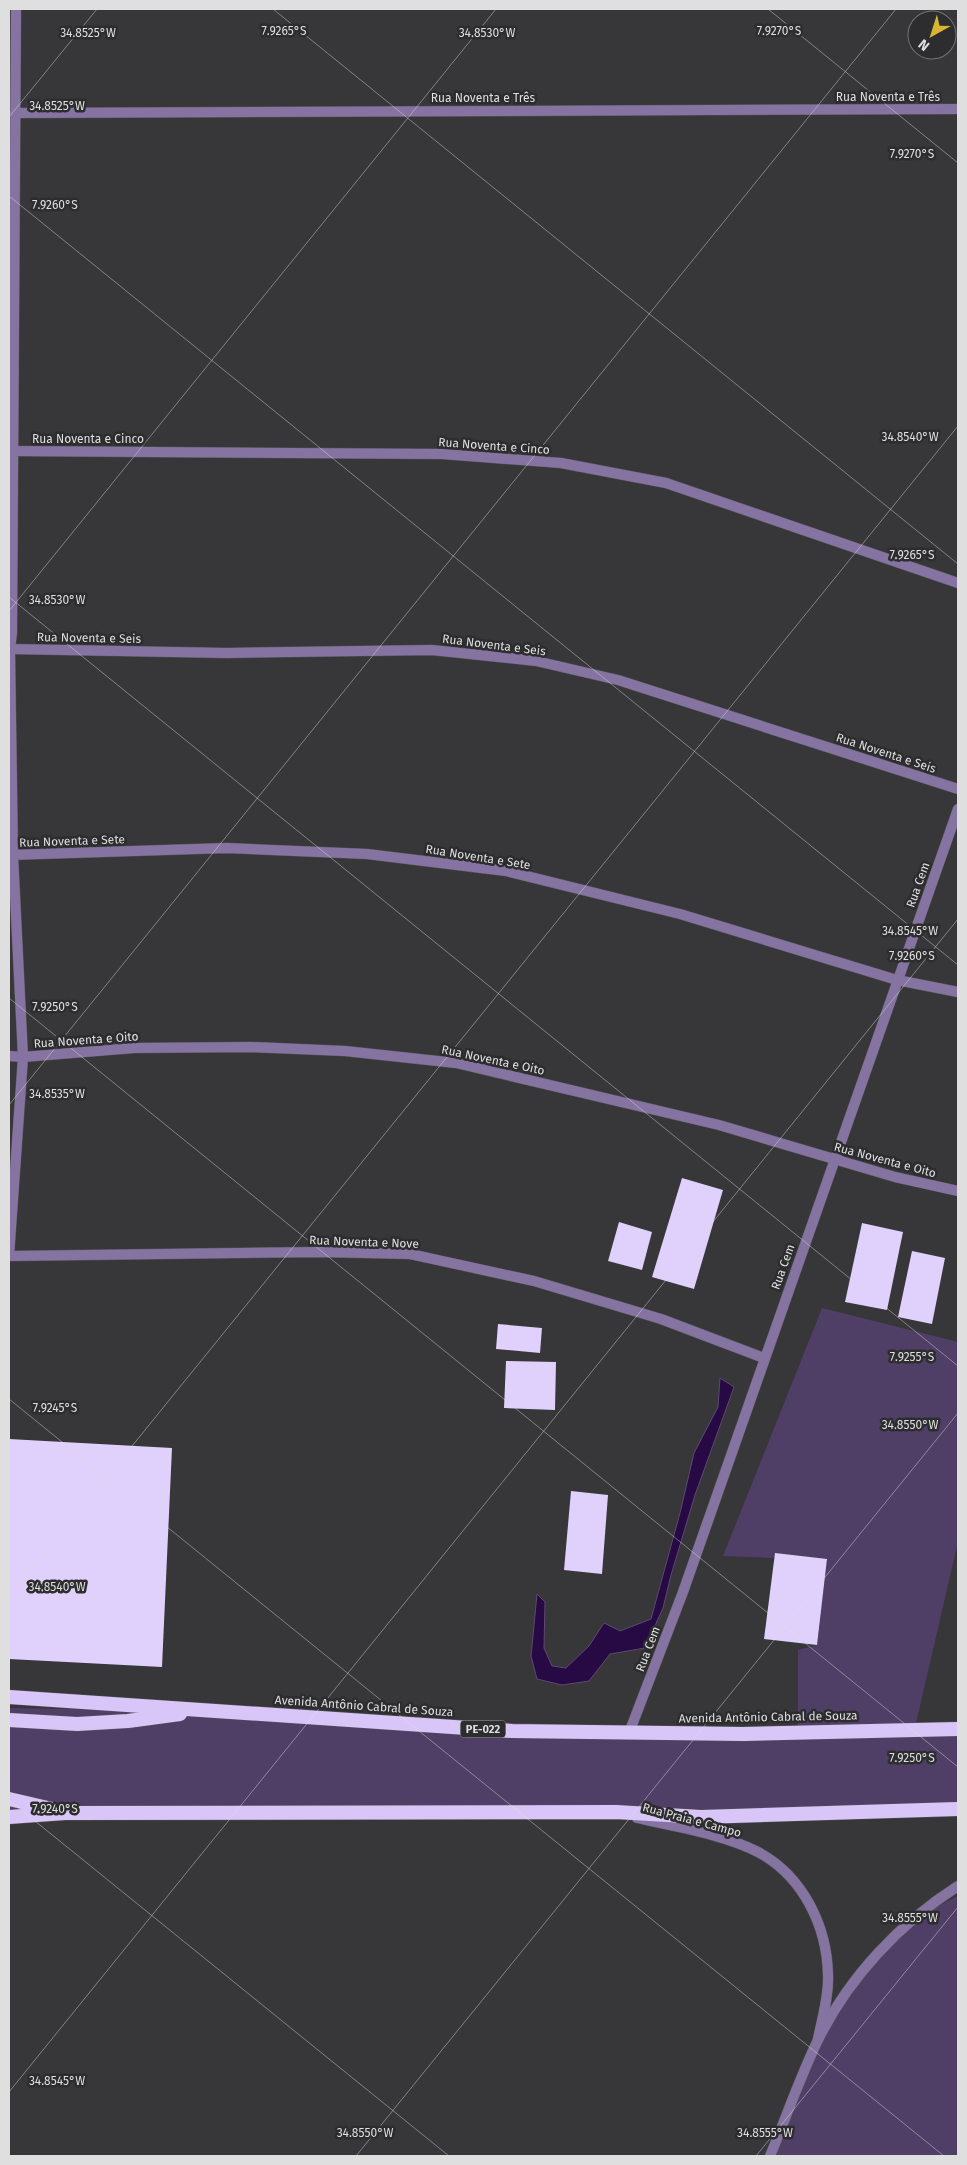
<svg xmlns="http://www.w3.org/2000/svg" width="967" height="2165" font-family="'Fira Sans',sans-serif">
<rect width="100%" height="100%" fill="#373638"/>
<!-- green -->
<g fill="#4f3f67">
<path d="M822,1308L958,1342V1542L916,1723L958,1722V1807L912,1810L9,1809V1708L207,1711L744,1732L798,1729V1650L817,1645L827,1560L723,1556Z"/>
<path d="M958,1896V2156H772L815,2049L874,1961L936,1907Z"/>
</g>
<!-- water -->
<path fill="#270943" stroke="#5e4972" d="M720,1378L734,1387L695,1495L671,1575L663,1608L645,1648L610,1654L589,1681L562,1685L537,1679L531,1656L537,1594L545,1602L544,1648L552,1666L566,1668L589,1646L604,1623L620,1631L651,1619L680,1513L694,1453L718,1407Z"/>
<!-- building -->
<g fill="#e0d0fc">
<path d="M682,1178L723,1190L694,1289L652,1277Z"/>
<path d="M619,1222L652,1232L642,1270L608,1261Z"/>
<path d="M862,1223L903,1232L887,1310L845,1302Z"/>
<path d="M912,1251L945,1258L932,1324L898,1317Z"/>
<path d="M498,1324L542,1328L540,1353L496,1349Z"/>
<path d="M506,1361L556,1362L555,1410L504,1408Z"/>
<path d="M9,1439L172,1448L162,1667L9,1659Z"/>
<path d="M571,1491L608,1495L602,1574L564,1570Z"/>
<path d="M775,1553L827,1559L817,1645L764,1639Z"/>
</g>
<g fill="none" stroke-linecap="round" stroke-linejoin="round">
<defs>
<g id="minor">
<path d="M15,113L958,109"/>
<path d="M9,649L227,653L432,650L536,661L618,680L958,789"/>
<path d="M9,855L227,848L367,854L506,871L680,914L897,980L958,992"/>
<path d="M9,1056L23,1057L134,1048L251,1047L345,1051L456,1063L719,1125L895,1177L958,1191"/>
<path d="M9,1256L321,1252L410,1254L534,1281L661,1319L764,1358"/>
<path d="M637,1818C676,1827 723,1834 758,1852C803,1876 827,1926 828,1975C829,1996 822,2019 818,2039"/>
<path d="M770,2156C786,2118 800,2077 818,2040C849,1977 900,1923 958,1886"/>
</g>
<g id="tertiary">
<path d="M9,451L442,454L561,463L666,483L958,583"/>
<path d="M9,1256L23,1057L13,855L10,649L12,633L16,9"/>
<path d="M629,1733L683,1592L958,809"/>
</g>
<g id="trunk">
<path d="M9,1697L512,1731L743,1734L958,1729"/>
<path d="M9,1720L77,1724L128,1721L180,1714"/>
<path d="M9,1799L52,1809"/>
<path d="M9,1817L65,1813L616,1812L701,1817L958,1809"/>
</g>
</defs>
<!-- minor casing -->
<use href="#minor" stroke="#555456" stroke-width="11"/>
<!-- tertiary casing -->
<use href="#tertiary" stroke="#555456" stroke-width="11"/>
<!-- trunk casing -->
<use href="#trunk" stroke="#555456" stroke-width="15"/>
<!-- minor -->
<use href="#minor" stroke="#8573a2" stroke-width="10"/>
<!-- tertiary -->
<use href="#tertiary" stroke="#8573a2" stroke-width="10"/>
<!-- trunk -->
<use href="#trunk" stroke="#d9c6f8" stroke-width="14"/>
</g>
<!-- ticks -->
<path fill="none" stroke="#dfdfe0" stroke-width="1" stroke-opacity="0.45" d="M273,9L958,564M768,9L958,163M9,117L97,9M9,196L958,965M9,597L958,1366M9,611L496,9M9,998L958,1767M9,1105L896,9M9,1399L944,2156M9,1598L958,426M9,1800L449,2156M9,2092L958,919M356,2156L958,1413M756,2156L958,1907"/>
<g text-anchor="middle" stroke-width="5" stroke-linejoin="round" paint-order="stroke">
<!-- shield labels -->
<rect fill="#2d2c2e" stroke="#aaa9ab" stroke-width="1" x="460.5" y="1720.5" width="45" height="17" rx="4"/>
<g font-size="11" font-weight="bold" fill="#dfdfe0">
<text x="483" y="1733">PE-022</text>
</g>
<!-- street labels -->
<g font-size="12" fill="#dfdfe0" stroke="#2d2c2e">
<text x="888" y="101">Rua Noventa e Três</text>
<text x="483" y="102">Rua Noventa e Três</text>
<text x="88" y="443">Rua Noventa e Cinco</text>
<text transform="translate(494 446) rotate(4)" y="4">Rua Noventa e Cinco</text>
<text transform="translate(89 638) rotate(1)" y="4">Rua Noventa e Seis</text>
<text transform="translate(494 645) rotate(7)" y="4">Rua Noventa e Seis</text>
<text transform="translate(886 753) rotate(18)" y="4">Rua Noventa e Seis</text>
<text transform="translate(72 841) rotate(-2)" y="4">Rua Noventa e Sete</text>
<text transform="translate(478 857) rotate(9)" y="4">Rua Noventa e Sete</text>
<text transform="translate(918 885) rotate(-70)" y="4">Rua Cem</text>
<text transform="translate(86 1040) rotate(-4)" y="4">Rua Noventa e Oito</text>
<text transform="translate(493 1060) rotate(12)" y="4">Rua Noventa e Oito</text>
<text transform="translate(885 1160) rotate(15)" y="4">Rua Noventa e Oito</text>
<text transform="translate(364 1242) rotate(2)" y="4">Rua Noventa e Nove</text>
<text transform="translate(783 1267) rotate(-70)" y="4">Rua Cem</text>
<text transform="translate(648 1649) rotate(-69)" y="4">Rua Cem</text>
<text transform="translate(364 1706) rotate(4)" y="4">Avenida Antônio Cabral de Souza</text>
<text transform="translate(768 1717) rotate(-1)" y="4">Avenida Antônio Cabral de Souza</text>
<text transform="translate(692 1820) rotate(15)" y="4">Rua Praia e Campo</text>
</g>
</g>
<g font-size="12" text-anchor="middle" fill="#dfdfe0" stroke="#2d2c2e" stroke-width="5" stroke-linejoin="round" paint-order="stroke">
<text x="779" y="35">7.9270°S</text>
<text x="284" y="35">7.9265°S</text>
<text x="88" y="37">34.8525°W</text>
<text x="487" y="37">34.8530°W</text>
<text x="57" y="110">34.8525°W</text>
<text x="912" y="158">7.9270°S</text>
<text x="55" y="209">7.9260°S</text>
<text x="910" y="441">34.8540°W</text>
<text x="912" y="559">7.9265°S</text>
<text x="57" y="604">34.8530°W</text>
<text x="910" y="935">34.8545°W</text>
<text x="912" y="960">7.9260°S</text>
<text x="55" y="1011">7.9250°S</text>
<text x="57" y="1098">34.8535°W</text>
<text x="912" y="1361">7.9255°S</text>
<text x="55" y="1412">7.9245°S</text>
<text x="910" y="1429">34.8550°W</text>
<text x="57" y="1591">34.8540°W</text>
<text x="912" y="1762">7.9250°S</text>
<text x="55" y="1813">7.9240°S</text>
<text x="910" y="1922">34.8555°W</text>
<text x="57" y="2085">34.8545°W</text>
<text x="365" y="2137">34.8550°W</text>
<text x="765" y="2137">34.8555°W</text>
</g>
<!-- border -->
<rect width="967" height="2165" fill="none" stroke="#dfdfe0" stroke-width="20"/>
<!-- north arrow -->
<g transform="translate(932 35) rotate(219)"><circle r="24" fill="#2d2c2e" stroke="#747475"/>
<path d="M0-4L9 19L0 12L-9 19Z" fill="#d9b334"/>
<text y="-8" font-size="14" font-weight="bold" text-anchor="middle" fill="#dfdfe0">N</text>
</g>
</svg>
